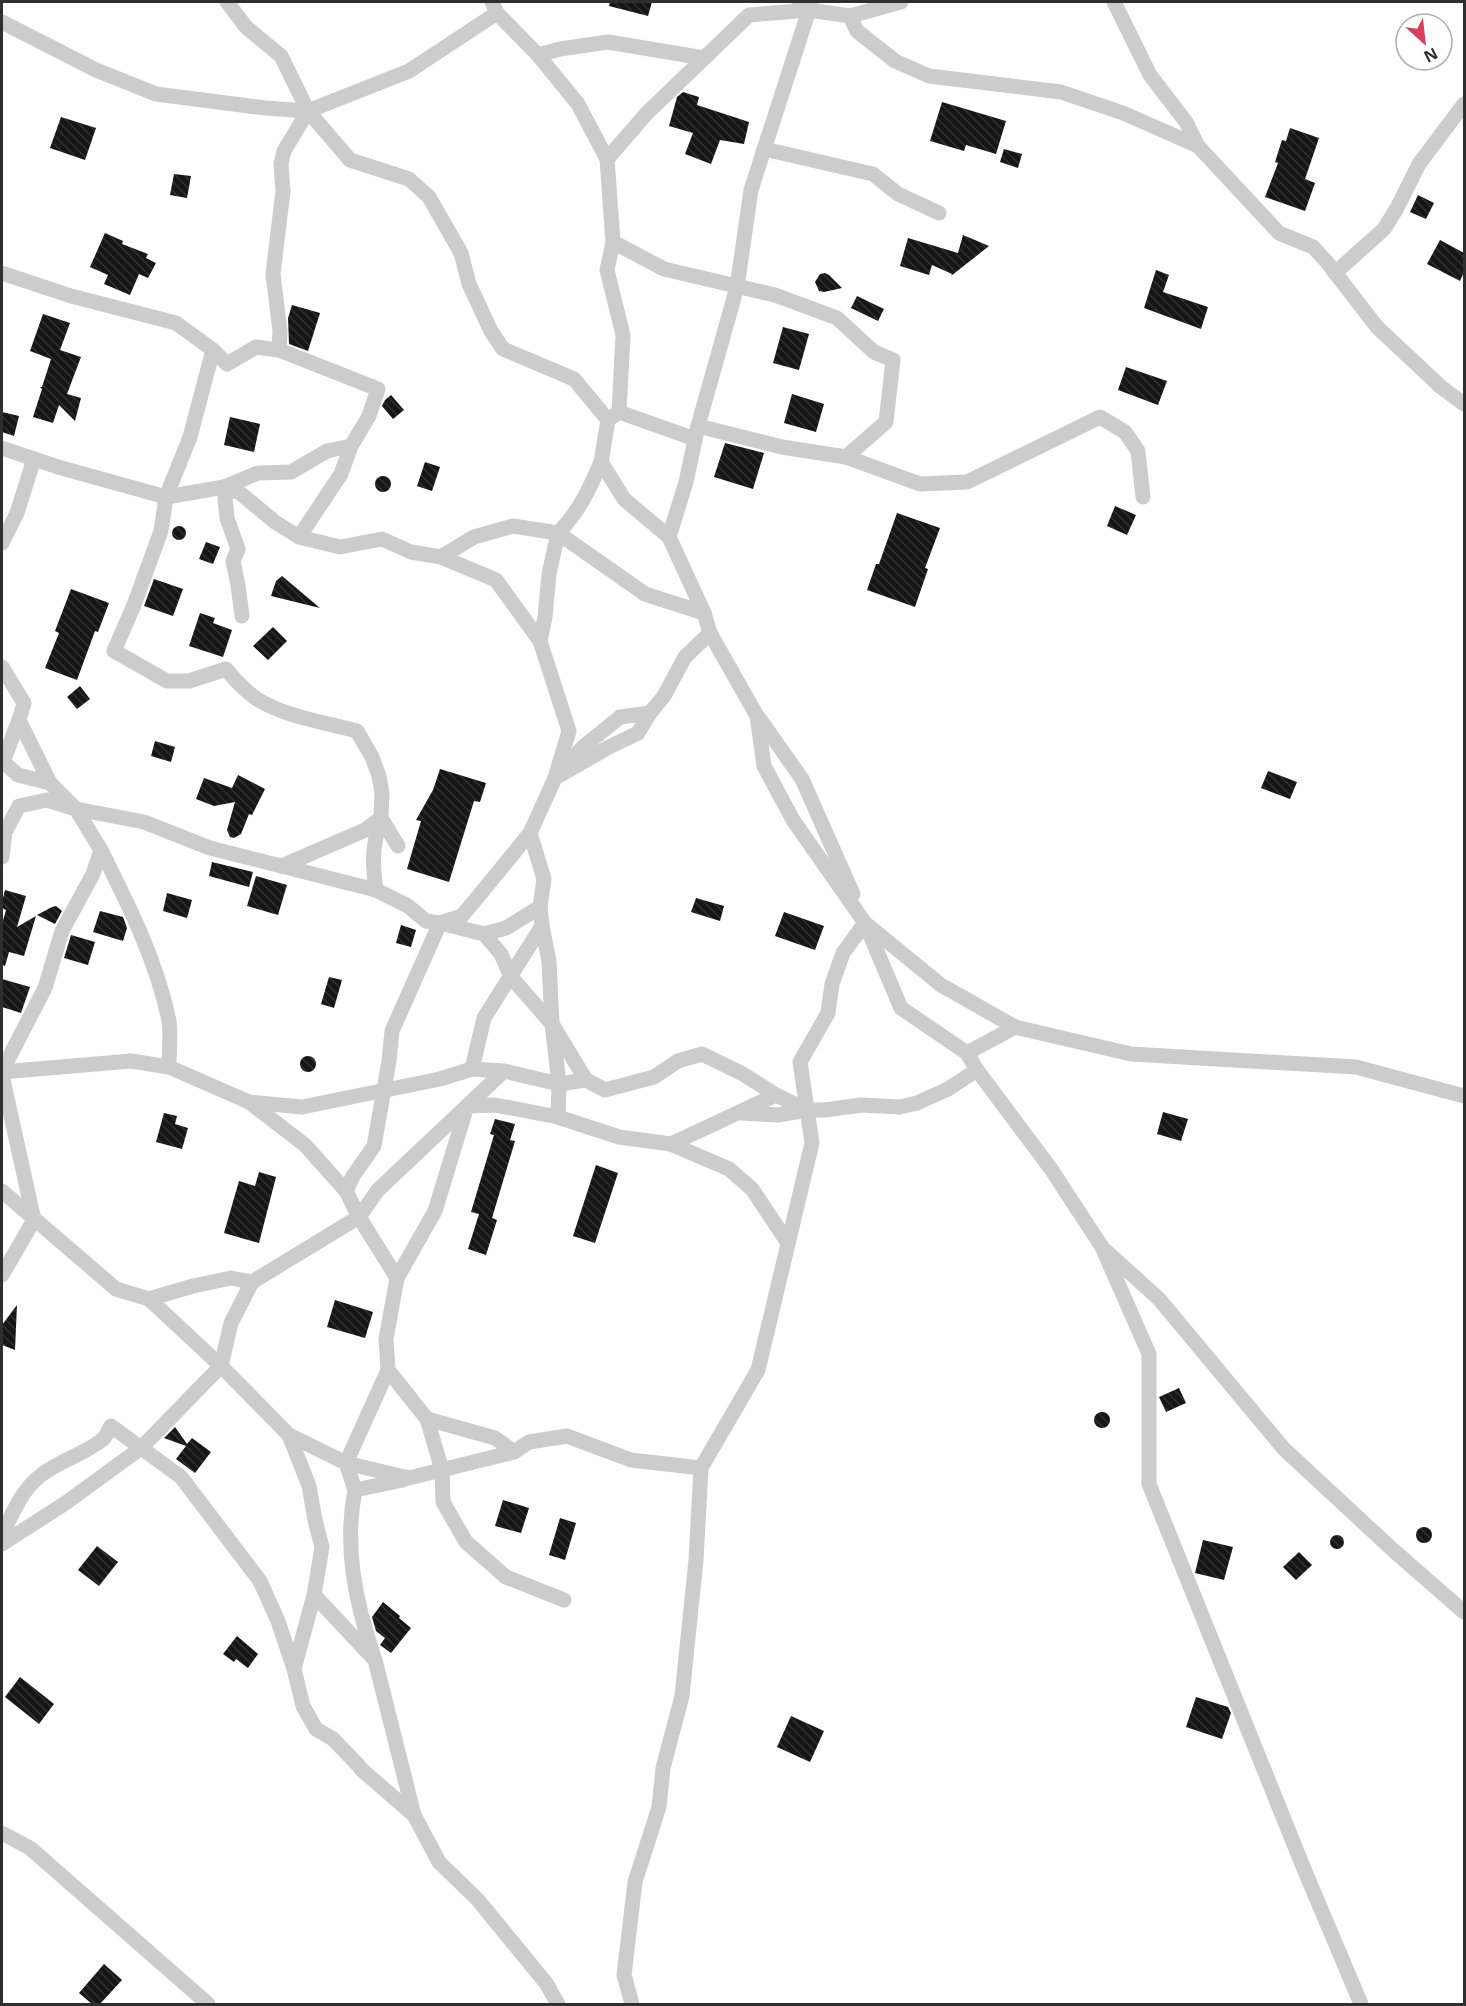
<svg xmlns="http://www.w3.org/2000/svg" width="1466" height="2006" font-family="'Noto Sans',sans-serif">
<defs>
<pattern id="building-back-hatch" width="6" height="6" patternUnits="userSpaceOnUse" patternTransform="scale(1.5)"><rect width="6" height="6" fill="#161616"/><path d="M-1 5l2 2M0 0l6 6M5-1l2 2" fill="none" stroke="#303030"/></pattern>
</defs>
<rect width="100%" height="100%" fill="#fff"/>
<!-- building -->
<g fill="url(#building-back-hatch)">
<path d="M610,2H652L648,16L609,6Z"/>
<path d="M683,92L699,97L697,105L749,122L744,144L720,140L711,164L685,154L693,133L669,126L677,97Z"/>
<path d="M942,102L1006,121L996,154L966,145L964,151L930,141Z"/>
<path d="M61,117L96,128L85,160L50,148Z"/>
<path d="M1290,128L1319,138L1305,179L1315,183L1305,211L1265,197L1278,163L1275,162L1282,140L1286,141Z"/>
<path d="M1004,149L1022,154L1018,168L1000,162Z"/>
<path d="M174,174L191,176L187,198L170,195Z"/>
<path d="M1418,195L1434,203L1426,219L1410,212Z"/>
<path d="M105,233L123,241L122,244L148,254L146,258L156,263L148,278L139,274L130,295L104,284L108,275L90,267Z"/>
<path d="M963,235L989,246L951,276L952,274L932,265L929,275L900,266L908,238L958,253Z"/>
<path d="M1440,240L1464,253V272L1460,281L1427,264Z"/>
<path d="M1156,270L1169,275L1163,292L1208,307L1201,329L1144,308Z"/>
<path d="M825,273L829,275L842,288L824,292L819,291L815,282L820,274Z"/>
<path d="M857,296L884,309L878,321L851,308Z"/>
<path d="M292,305L320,313L308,351L289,344L288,318Z"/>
<path d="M43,314L70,323L60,350L81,357L67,394L81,398L75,421L59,405L53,423L33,417L42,389L40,387H42L51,359L30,351Z"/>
<path d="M783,327L809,334L799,370L773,363Z"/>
<path d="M1126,367L1167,381L1158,405L1118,390Z"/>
<path d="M792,394L824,404L816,432L784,423Z"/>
<path d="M391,395L404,410L393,419L382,406L385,400Z"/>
<path d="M2,412L19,416L14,436L2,432Z"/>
<path d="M230,417L260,424L254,452L224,445Z"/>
<path d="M725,443L764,453L753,489L714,477Z"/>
<path d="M425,462L440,467L432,491L417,486Z"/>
<circle cx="383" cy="484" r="8"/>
<path d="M1115,506L1136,515L1127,535L1107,526Z"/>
<path d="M897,513L940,528L925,568L928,569L915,607L867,590L876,564H879Z"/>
<circle cx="179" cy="533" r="7"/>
<path d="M206,542L220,547L213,564L199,559Z"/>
<path d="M282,576L320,608L271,596L276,581Z"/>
<path d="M154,579L183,589L173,616L144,606Z"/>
<path d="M71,589L109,603L98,632L95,631L77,680L45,668L59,633L55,631Z"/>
<path d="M200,613L215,618L213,623L232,630L223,657L189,646Z"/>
<path d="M273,627L287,641L268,660L253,646Z"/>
<path d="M80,686L90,699L77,709L67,697Z"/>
<path d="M155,741L175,747L171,762L151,756Z"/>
<path d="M440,769L486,783L480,802L474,801L449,882L407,869L421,821L416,820L433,790Z"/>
<path d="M1268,771L1297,782L1290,799L1261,788Z"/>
<path d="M238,775L265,789L252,815L249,814L241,834L234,838L230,837L227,830L235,802L214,806L196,799L204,778L232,788Z"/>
<path d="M212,862L253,872L249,887L209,876Z"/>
<path d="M256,876L287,885L278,915L247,906Z"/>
<path d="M5,890L26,896L17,927L36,916L24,956L9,952L5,966L2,965V924L6,910L2,908V902Z"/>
<path d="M167,893L192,900L187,918L163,911Z"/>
<path d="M696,898L724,906L720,921L691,912Z"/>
<path d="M56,906L62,911L55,924L37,915L52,907Z"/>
<path d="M100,911L123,917L127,928L123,941L93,932Z"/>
<path d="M784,912L824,926L815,950L775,936Z"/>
<path d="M401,925L416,930L411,947L396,943Z"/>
<path d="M71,935L95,942L88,965L64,958Z"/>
<path d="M329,977L342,980L334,1008L321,1004Z"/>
<path d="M2,979L30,987L21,1013L2,1007Z"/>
<circle cx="308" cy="1064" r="8"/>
<path d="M1163,1112L1188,1119L1181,1141L1157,1134Z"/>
<path d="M164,1113L177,1116L175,1124L188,1128L182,1149L156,1142Z"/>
<path d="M495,1119L515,1124L510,1140L515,1141L492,1218L497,1220L486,1255L468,1249L479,1214L471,1212L494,1135L490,1134Z"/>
<path d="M596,1165L618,1173L595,1243L573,1236Z"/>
<path d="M259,1172L276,1177L259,1243L224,1233L239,1181L255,1186Z"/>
<path d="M335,1300L373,1312L365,1338L327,1327Z"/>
<path d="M17,1305L15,1350L2,1345V1325Z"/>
<path d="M1179,1388L1186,1403L1166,1412L1159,1397Z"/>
<circle cx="1102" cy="1420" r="8"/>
<path d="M175,1427L187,1444L192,1438L211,1452L195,1473L176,1459L186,1446L164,1438Z"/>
<path d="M503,1500L529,1508L521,1533L495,1526Z"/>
<path d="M560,1518L576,1523L565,1560L549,1555Z"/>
<circle cx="1424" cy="1535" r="8"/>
<circle cx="1337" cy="1542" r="7"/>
<path d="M1203,1540L1233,1547L1224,1580L1195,1573Z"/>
<path d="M97,1546L118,1562L99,1586L78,1570Z"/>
<path d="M1299,1552L1312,1565L1296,1580L1283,1567Z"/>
<path d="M383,1602L400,1616L399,1618L411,1628L391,1653L380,1645L385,1638L376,1631L372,1617Z"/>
<path d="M237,1636L258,1654L248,1668L236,1659L234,1662L223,1654Z"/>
<path d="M20,1677L54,1704L39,1724L5,1697Z"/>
<path d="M1196,1697L1228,1707L1231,1713L1222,1739L1186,1727Z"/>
<path d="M791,1716L824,1731L810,1762L777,1747Z"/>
<path d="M104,1964L122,1980L100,2004H92L79,1993Z"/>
</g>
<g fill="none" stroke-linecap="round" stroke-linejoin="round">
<!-- minor -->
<g stroke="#ccc" stroke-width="15">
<path d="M227,2L246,27L281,56L308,111L350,160L409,179L429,197L461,253L469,284L491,331L503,349L574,379L608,420"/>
<path d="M492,2L497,13L538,55L578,104L607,159L613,242L607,270L623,335L619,412L608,420L601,462L624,499L669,537L704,613L710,633L757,716L764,766L793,820L865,923L901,1008L967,1053L977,1070L1051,1169L1102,1247L1149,1354V1484L1304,1869L1361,2004"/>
<path d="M1114,2L1150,75L1186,122L1198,146L1279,233L1313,247L1326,261L1377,327L1441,387L1464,404"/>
<path d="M799,6L809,10L850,16L901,2"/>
<path d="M850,16L857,31L895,61L929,76L1061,92L1123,113L1198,146"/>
<path d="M2,22L96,70L156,94L265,108L308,111L409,71L497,13"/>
<path d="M538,55L560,49L608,42L704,58"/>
<path d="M764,149L873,174L898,194L939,213"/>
<path d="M607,159L647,113L749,15L809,10L811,2"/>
<path d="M613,242L664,269L775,295L837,318L874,352L893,360L886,422L846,457L782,447L698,426"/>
<path d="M2,273L71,296L176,323L213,350L227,364L256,347L279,350L378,389L369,416L351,446L341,474L299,537"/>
<path d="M1335,273L1384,229L1397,208L1419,164L1464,104"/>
<path d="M213,350L190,437L166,497L161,531L134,605L114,651L167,681H189L226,669C235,680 245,691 257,699C286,717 324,722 357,731L372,757L379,776L382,793L381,818L398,846"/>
<path d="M279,350L280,331L273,274L283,191L281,164L284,151L308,111"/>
<path d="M619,412L695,439"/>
<path d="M2,448L58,467L166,497L224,487L240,493L275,522L299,537L340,547L382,539L411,552L441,557L496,580L540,641"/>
<path d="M846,457L920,484L967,482L1100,417L1125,432L1138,451L1143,497"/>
<path d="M669,537L686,482L698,426L737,287L751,190L809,10"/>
<path d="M2,543L17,513L34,459"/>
<path d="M441,557L474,537L513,526L558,533C579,512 590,488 601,462"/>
<path d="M242,616L238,585L233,561L238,549L227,518L224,487L258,473L291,472L327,451L351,446"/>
<path d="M2,667L24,703L19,720L50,783L76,809L101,850L93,874L62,931L45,988L2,1071"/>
<path d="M759,718L802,779L853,894"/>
<path d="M19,720L3,762L18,775L50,783"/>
<path d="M565,767L583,747L620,717L650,713"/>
<path d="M555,778L569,731L540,641L545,617L549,574L558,533L645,594L704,613"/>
<path d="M530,833L544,879L540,907L542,926L549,961L552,1024L559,1084L558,1117"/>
<path d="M101,850C128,904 157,961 169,1021C171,1035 169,1052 169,1067"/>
<path d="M2,857L5,832L19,806L47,800L76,809L144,822L210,848L376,890L408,906L426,921L440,923L462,916L504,865L530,833L555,778L609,747L638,733L650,713L664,696L685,657L710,633"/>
<path d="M282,866L365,830L381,818"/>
<path d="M376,890C372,862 372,846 381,819"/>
<path d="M484,934L506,928L540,907"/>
<path d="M967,1053L1015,1027L1131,1054L1356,1067L1464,1096"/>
<path d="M472,1069L484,1018L542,926"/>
<path d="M2,1072L131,1061L169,1067L249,1102L302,1107L440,1079L472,1069L504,1071L559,1084L586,1080"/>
<path d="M2,1075L34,1220L2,1275"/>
<path d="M249,1102L305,1145L346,1191L359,1217L397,1278L386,1339L388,1370L427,1419L495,1438L514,1452"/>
<path d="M741,1113L778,1115L807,1110"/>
<path d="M671,1144L729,1169L752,1189L788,1243"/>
<path d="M2,1191L116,1289L149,1299L221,1366L141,1448L67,1502L2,1544"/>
<path d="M346,1191L353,1176L374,1146L389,1061L392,1031L440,923L484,934L501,954L511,977L552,1024L586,1080L605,1090L654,1077L678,1061L702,1054L743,1074L776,1095L807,1110H825L861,1105L900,1107L917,1103L948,1089L977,1070"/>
<path d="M1106,1251L1159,1299L1284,1449L1393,1550L1464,1612"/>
<path d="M397,1278L435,1211L467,1106L495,1105L558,1117L619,1137L671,1144L776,1095"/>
<path d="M252,1282L231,1323L221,1366L289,1435L309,1486L315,1520L322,1547L314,1595L375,1660L414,1815"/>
<path d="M149,1299L193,1286L231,1278L252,1282L359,1217L378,1190L504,1071"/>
<path d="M427,1419L442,1470L443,1502L466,1542L506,1577L564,1600"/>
<path d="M289,1435L346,1463L409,1478L514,1452L529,1442L567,1436L631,1460L701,1468"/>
<path d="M355,1490L346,1463L388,1370"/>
<path d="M2,1534C14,1512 20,1492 40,1476C58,1461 90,1452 104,1438C107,1435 109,1429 111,1426L181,1477L260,1581L278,1621L294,1669L303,1706L316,1729L333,1739L358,1765L362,1770L414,1815L439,1862L478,1900L546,1983L558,2004"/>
<path d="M373,1654C355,1600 344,1546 355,1490L403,1480"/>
<path d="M294,1669L314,1595"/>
<path d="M2,1833L30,1848L208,2004"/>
<path d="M632,2004L624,1975L635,1882L659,1807L663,1768L682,1696L696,1560L701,1468L758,1370L812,1143L800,1062L828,1013L832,984L843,953L865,923L941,985L1015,1027"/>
</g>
</g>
<!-- border -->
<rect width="1466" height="2006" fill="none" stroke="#2f2f2f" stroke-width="6"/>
<!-- north arrow -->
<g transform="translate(1424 42) rotate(153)"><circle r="28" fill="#ffffff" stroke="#acacac" stroke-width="1.5"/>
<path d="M0-4.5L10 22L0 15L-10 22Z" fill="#d6405b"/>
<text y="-9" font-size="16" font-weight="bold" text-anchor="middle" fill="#2f2f2f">N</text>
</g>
</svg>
